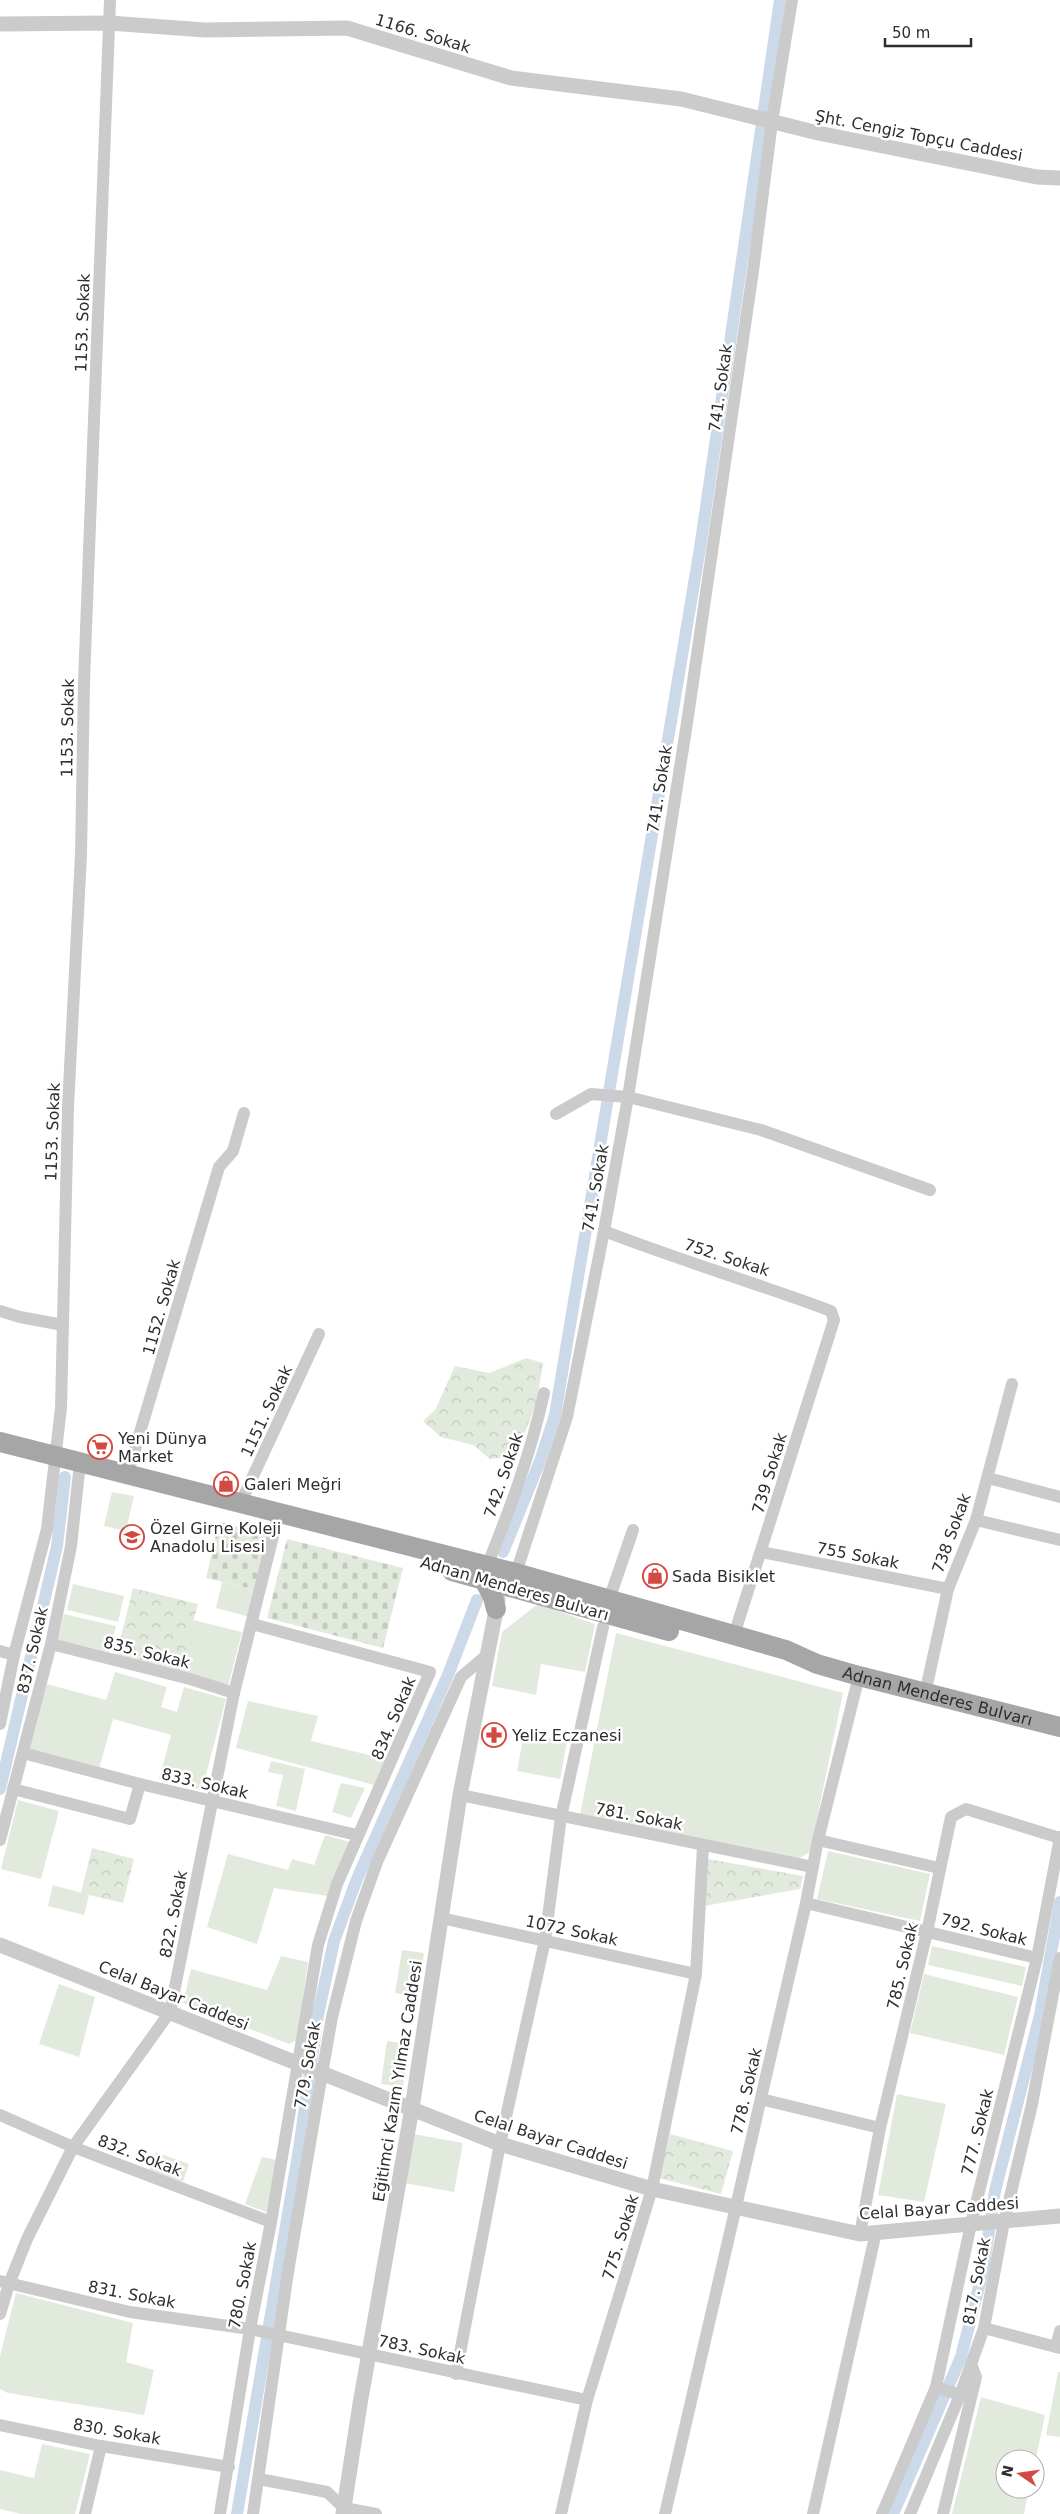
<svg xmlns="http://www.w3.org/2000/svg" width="1060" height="2514" font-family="'DejaVu Sans',sans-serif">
<defs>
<pattern id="forest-crowns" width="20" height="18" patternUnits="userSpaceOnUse" patternTransform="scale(1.25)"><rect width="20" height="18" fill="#e2eadd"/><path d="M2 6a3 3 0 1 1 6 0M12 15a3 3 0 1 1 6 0" fill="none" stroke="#c2c9be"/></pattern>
<pattern id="cemetery-stones" width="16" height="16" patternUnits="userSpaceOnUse" patternTransform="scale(1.25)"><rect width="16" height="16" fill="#e2eadd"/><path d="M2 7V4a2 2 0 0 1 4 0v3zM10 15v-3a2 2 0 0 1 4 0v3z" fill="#c2c9be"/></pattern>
</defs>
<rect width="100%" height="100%" fill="#fff"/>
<!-- grass -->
<g fill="#e2eadd">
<path d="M112,1492L134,1496L126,1531L104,1526Z"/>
<path d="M222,1582L257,1590L250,1617L216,1608Z"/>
<path d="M73,1584L124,1596L118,1622L67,1610Z"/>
<path d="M538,1604L595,1624L585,1672L541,1664L536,1695L492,1686L502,1632Z"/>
<path d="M64,1614L116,1626L109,1652L58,1640Z"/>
<path d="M193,1620L242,1632L228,1686L179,1674Z"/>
<path d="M616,1633L843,1693L810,1852L798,1859L580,1815Z"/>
<path d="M115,1672L167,1687L161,1707L177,1712L184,1687L226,1699L202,1790L159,1779L171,1735L113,1719L99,1769L28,1749L47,1684L106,1700Z"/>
<path d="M248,1701L318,1716L311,1741L386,1759L374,1785L236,1748Z"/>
<path d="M524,1734L567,1741L560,1779L517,1771Z"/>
<path d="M271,1761L305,1769L296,1811L276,1806L283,1775L268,1772Z"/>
<path d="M341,1783L365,1788L351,1818L332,1812Z"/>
<path d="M18,1800L59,1811L41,1879L1,1869Z"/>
<path d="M325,1835L350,1842L328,1896L274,1888L257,1944L207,1927L228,1854L288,1870L292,1859L314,1865Z"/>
<path d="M828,1851L930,1874L920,1921L817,1899Z"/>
<path d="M53,1885L89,1895L84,1915L48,1906Z"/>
<path d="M932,1946L1026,1967L1022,1986L928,1965Z"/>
<path d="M402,1950L424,1953L418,1996L395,1993Z"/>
<path d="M281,1956L308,1962L297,2040L289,2044L183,2003L191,1969L267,1990Z"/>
<path d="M924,1974L1018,1997L1004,2055L910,2033Z"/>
<path d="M59,1984L95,1997L79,2057L39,2044Z"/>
<path d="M387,2041L409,2044L403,2087L381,2084Z"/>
<path d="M897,2094L946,2104L924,2202L878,2195Z"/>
<path d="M413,2134L463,2143L454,2192L404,2183Z"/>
<path d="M156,2152L189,2164L183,2182L149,2170Z"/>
<path d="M262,2157L277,2160L266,2212L245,2204Z"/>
<path d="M16,2293L133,2323L126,2362L154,2370L144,2415L8,2393L0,2389V2356Z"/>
<path d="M1058,2372H1060V2437L1046,2435Z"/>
<path d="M981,2397L1045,2415L1035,2463V2459H1005V2489H1029L1024,2514H952Z"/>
<path d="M42,2444L90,2454L75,2514H21L0,2509V2470L34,2478Z"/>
</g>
<!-- forest -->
<g fill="url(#forest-crowns)">
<path d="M526,1358L543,1363L537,1401L516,1456L490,1459L473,1445L441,1437L423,1421L435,1410L455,1366L489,1373Z"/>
<path d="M133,1588L198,1604L179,1674L116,1657Z"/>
<path d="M92,1848L134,1859L123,1903L81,1893Z"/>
<path d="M708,1859L803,1876L800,1889L704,1906Z"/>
<path d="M670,2134L733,2151L721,2194L659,2178Z"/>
</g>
<!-- cemetery -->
<g fill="url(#cemetery-stones)">
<path d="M219,1522L270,1534L257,1590L206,1578Z"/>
<path d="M287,1539L403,1568L383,1648L267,1618Z"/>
</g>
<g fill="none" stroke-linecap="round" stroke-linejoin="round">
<!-- canal -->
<g stroke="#cbd9e8" stroke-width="12">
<path d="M503,1552L540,1461L555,1415L700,548L780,0"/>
<path d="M0,1789L57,1546L65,1477"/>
<path d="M237,2514L299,2149L318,2015L334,1941L357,1879L448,1675L477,1600"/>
<path d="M893,2514L961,2357L983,2271L995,2191L1040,2015L1060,1902"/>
</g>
<!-- minor -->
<g stroke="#cbcbcb" stroke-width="12">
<path d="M556,1114L591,1094L628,1097L761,1130L930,1190"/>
<path d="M604,1231C679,1260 756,1283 831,1311L834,1320L734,1635"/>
<path d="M0,1311L20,1317L63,1325"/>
<path d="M127,1476L219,1167L233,1151L244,1113"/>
<path d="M988,1478L1060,1497"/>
<path d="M241,1502L319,1334"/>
<path d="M976,1520L1060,1540"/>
<path d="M761,1552L948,1589"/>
<path d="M487,1566C510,1509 531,1453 544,1393"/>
<path d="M516,1573L567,1417L604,1231L628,1097L687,723L753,271L772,122L792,0"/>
<path d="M609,1600L633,1530"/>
<path d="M51,1644L190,1679L234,1693"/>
<path d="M0,1651L14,1655"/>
<path d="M925,1694L948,1589L976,1520L1012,1384"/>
<path d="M0,1724L14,1655L47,1529L61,1408L68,1107L81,854L84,682L110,0"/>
<path d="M23,1753L140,1784"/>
<path d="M13,1789L130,1819L140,1784L357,1835"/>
<path d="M460,1795L813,1867"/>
<path d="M0,1840L51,1644L71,1546L80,1463"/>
<path d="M818,1840L939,1868"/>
<path d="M806,1903L1037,1958"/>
<path d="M441,1918L696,1974"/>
<path d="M761,2099L880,2128"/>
<path d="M0,2115L73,2147L271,2222"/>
<path d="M860,2234L880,2128L927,1932L951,1817L966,1809L1060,1838"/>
<path d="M0,2281L130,2312L250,2329L587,2400"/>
<path d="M0,2314L9,2284L27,2239L73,2147L170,2012L234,1693L279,1512"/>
<path d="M984,2328L1060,2348"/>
<path d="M1056,2347L1060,2331"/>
<path d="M456,2374L500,2144L545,1940L561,1817L603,1627"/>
<path d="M936,2387L960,2395"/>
<path d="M0,2425L101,2446L229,2467"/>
<path d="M259,2479L327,2492L344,2508L376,2514"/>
<path d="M85,2514L101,2446"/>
<path d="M220,2514L250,2329L271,2222L318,1945L337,1884L430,1672L252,1624"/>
<path d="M253,2514L288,2272L319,2091L332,2017L356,1921L377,1862L461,1677L488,1654"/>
<path d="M561,2514L587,2400L652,2189L696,1974L703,1846"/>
<path d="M665,2514L806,1903L818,1840L859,1676"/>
<path d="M813,2514L876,2232"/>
<path d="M882,2514L936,2387L971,2224L1037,1958L1060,1837"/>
<path d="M910,2514L960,2395L984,2328L1004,2222L1032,2104L1060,1958"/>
<path d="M943,2514L976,2377L971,2364"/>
</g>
<!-- tertiary -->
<g stroke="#cbcbcb" stroke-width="15">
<path d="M0,24L109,23L205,30L347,28L511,78L681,99L818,133L1037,177L1060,178"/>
<path d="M0,1945L500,2144L652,2189L860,2234L1060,2216"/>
<path d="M343,2514L360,2404L412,2108L460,1795L498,1600"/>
</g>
<!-- primary -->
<g stroke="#a6a6a6" stroke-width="20">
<path id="s1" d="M0,1442L516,1573L786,1650L817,1664L859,1676L1060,1727"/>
<path d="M452,1571L669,1631"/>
<path d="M484,1580L493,1597L496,1609"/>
</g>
</g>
<!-- icons -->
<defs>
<symbol id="supermarket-ring" viewBox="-11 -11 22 22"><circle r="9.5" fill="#fff" stroke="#d34a42" stroke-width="1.5"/><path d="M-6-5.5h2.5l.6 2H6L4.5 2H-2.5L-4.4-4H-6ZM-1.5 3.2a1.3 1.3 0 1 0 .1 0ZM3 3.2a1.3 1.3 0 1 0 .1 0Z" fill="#d34a42"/></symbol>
<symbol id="shop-ring" viewBox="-11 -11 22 22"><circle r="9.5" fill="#fff" stroke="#d34a42" stroke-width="1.5"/><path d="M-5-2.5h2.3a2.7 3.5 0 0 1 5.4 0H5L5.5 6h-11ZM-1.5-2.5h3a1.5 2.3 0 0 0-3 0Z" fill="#d34a42"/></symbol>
<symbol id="school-ring" viewBox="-11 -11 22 22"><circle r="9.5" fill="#fff" stroke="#d34a42" stroke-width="1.5"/><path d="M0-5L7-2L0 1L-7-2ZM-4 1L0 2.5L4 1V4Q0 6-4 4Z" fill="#d34a42"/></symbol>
<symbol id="pharmacy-ring" viewBox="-11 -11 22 22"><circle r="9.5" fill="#fff" stroke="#d34a42" stroke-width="1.5"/><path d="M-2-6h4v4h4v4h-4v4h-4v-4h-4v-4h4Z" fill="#d34a42"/></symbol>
</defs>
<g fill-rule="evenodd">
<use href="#supermarket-ring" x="86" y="1433" width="28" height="28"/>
<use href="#shop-ring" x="212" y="1470" width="28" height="28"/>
<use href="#school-ring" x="118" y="1523" width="28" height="28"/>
<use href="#shop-ring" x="641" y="1562" width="28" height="28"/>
<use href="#pharmacy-ring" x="480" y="1721" width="28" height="28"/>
</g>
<g text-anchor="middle" stroke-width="5" stroke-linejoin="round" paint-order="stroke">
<!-- street labels -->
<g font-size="16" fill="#2e2e2e" stroke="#fff">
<text transform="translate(423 33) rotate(17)" y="6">1166. Sokak</text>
<text transform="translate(919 135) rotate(11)" y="6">Şht. Cengiz Topçu Caddesi</text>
<text transform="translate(82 323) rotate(-88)" y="6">1153. Sokak</text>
<text transform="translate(720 388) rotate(-82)" y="6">741. Sokak</text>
<text transform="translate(67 728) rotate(-89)" y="6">1153. Sokak</text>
<text transform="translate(659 789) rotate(-81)" y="6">741. Sokak</text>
<text transform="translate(52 1132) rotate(-88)" y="6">1153. Sokak</text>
<text transform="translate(595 1188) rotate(-80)" y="6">741. Sokak</text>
<text transform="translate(727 1257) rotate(18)" y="6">752. Sokak</text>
<text transform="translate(161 1307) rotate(-74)" y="6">1152. Sokak</text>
<text transform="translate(266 1411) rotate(-65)" y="6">1151. Sokak</text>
<text transform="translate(769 1473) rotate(-73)" y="6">739 Sokak</text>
<text transform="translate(503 1475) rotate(-71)" y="6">742. Sokak</text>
<text transform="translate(951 1533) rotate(-70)" y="6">738 Sokak</text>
<text transform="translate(858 1555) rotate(11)" y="6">755 Sokak</text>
<text transform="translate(515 1588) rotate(16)" y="6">Adnan Menderes Bulvarı</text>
<text transform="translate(32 1650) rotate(-77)" y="6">837. Sokak</text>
<text transform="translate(147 1652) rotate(14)" y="6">835. Sokak</text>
<text dy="6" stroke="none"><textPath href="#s1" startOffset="972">Adnan Menderes Bulvarı</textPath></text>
<text transform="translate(393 1718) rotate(-67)" y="6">834. Sokak</text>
<text transform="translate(205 1783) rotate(13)" y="6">833. Sokak</text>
<text transform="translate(639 1816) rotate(11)" y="6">781. Sokak</text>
<text transform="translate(173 1914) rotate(-79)" y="6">822. Sokak</text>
<text transform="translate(984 1929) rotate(14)" y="6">792. Sokak</text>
<text transform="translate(572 1930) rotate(12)" y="6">1072 Sokak</text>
<text transform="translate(902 1966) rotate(-77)" y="6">785. Sokak</text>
<text transform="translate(174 1995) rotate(22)" y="6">Celal Bayar Caddesi</text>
<text transform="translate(307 2065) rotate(-80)" y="6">779. Sokak</text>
<text transform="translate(397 2081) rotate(-81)" y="6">Eğitimci Kazım Yılmaz Caddesi</text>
<text transform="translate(746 2091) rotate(-77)" y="6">778. Sokak</text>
<text transform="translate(977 2132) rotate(-76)" y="6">777. Sokak</text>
<text transform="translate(551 2139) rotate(18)" y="6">Celal Bayar Caddesi</text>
<text transform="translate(140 2155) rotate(21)" y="6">832. Sokak</text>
<text transform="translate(939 2208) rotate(-4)" y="6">Celal Bayar Caddesi</text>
<text transform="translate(620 2237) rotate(-73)" y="6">775. Sokak</text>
<text transform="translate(976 2281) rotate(-79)" y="6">817. Sokak</text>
<text transform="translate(242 2285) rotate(-79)" y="6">780. Sokak</text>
<text transform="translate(132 2294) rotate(11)" y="6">831. Sokak</text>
<text transform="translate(422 2349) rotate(12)" y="6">783. Sokak</text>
<text transform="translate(117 2431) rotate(10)" y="6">830. Sokak</text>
</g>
<!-- poi labels -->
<g font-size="16" fill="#2e2e2e" stroke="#fff" text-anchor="start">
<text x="118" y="1444">Yeni Dünya<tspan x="118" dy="18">Market</tspan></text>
<text x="244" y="1490">Galeri Meğri</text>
<text x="150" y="1534">Özel Girne Koleji<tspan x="150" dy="18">Anadolu Lisesi</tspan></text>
<text x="672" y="1582">Sada Bisiklet</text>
<text x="512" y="1741">Yeliz Eczanesi</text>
</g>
</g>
<!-- north arrow -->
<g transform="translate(1020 2474) rotate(283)"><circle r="24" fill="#ffffff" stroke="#ababab"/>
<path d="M0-4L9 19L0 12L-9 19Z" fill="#d34a42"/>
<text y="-8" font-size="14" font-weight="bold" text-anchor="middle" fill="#2e2e2e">N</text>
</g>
<!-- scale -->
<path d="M885 38v8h86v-8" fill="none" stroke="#2e2e2e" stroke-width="2.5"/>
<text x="892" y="38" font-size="15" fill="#2e2e2e" stroke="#ffffff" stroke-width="4" paint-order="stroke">50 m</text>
</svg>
